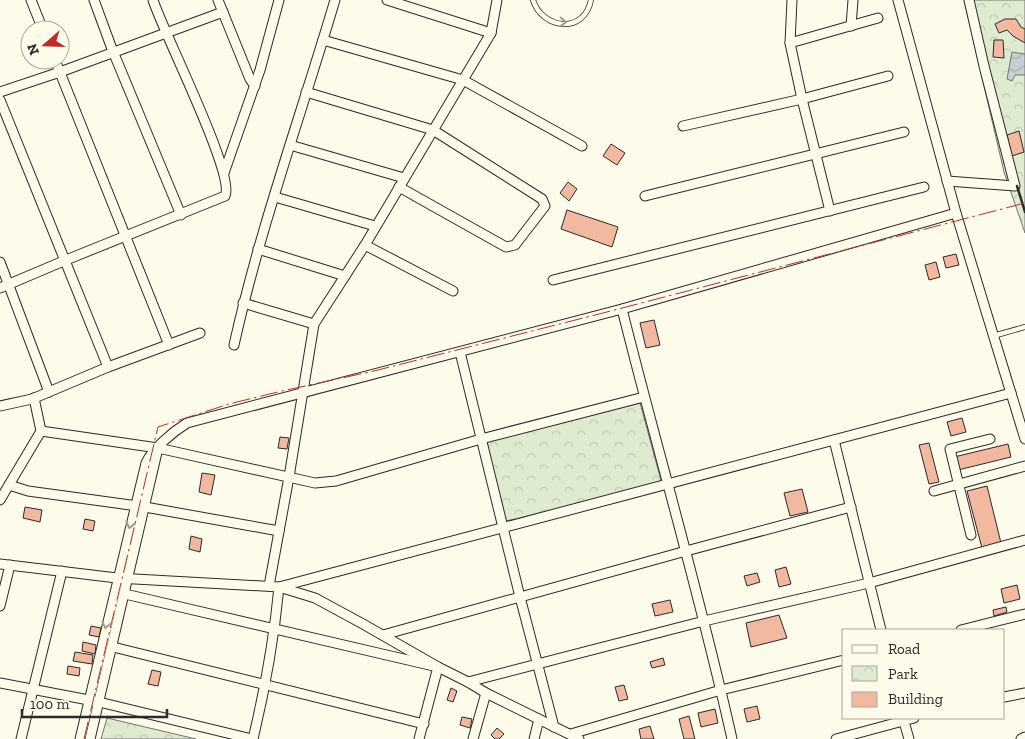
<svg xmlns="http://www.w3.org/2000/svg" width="1025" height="739" font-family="'Zilla Slab',serif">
<defs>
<pattern id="park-crowns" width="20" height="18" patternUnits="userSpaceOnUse" patternTransform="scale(1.25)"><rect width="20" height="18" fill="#deebd1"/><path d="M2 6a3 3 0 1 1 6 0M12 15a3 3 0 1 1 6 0" fill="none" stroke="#bfcab4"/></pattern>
<pattern id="water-waves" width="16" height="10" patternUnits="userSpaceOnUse" patternTransform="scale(1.25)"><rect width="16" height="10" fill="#c7d0d0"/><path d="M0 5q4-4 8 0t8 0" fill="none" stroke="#abb3b3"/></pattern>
</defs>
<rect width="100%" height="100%" fill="#fdfbea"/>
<!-- park -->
<g fill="url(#park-crowns)" stroke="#74746e">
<path d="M964,0H1025V233L1004,172Z"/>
<path d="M640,403L662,484L544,514L505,521L486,442Z"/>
<path d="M107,718L196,739H101Z"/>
</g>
<!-- water -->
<path fill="url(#water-waves)" stroke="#74746e" d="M1012,52L1025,54V75H1015L1012,81L1007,79Z"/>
<!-- building -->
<g fill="#f2b8a0" stroke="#2b2b2b">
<path d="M1005,19H1016L1021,27L1025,29V43L1013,36L1007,30L999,33L995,24Z"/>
<path d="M994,40H1003L1004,58L993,57Z"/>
<path d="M1019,131L1024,152L1012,156L1007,135Z"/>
<path d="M611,144L625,153L617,165L603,156Z"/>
<path d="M568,182L577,189L569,201L560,193Z"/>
<path d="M567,210L618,227L612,247L561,229Z"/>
<path d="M956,254L959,265L946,268L943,257Z"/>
<path d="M936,262L940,277L929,280L925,265Z"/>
<path d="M654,320L660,345L646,348L640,323Z"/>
<path d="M962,418L966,432L951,436L947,422Z"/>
<path d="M280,437L289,438L287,449L278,448Z"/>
<path d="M929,443L939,482L929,484L919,445Z"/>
<path d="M1008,444L1011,457L958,470L954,457Z"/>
<path d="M202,473L215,475L211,495L199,492Z"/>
<path d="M987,486L1001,543L982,548L967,491Z"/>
<path d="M802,489L808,512L790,516L784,493Z"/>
<path d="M25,507L42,510L40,522L23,518Z"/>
<path d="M85,519L95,521L93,531L83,529Z"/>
<path d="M191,536L202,539L200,552L189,549Z"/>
<path d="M786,567L791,584L779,587L775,570Z"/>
<path d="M757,573L760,582L747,586L744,576Z"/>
<path d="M1017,585L1020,599L1004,603L1001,589Z"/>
<path d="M670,600L673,612L655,616L652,604Z"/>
<path d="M1006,607L1007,612L994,616L993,610Z"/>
<path d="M779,615L787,638L751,647L746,623Z"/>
<path d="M91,626L101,628L99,637L89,635Z"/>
<path d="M83,642L96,645L95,654L82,651Z"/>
<path d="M75,652L93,655L92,664L73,661Z"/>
<path d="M663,658L665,665L652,668L650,662Z"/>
<path d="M68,666L80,668L79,676L67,674Z"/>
<path d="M152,670L161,672L158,686L148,684Z"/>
<path d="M624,685L628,699L619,701L615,687Z"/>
<path d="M451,688L457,691L453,702L447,700Z"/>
<path d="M757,706L760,719L747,722L744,709Z"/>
<path d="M715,709L718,723L701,727L698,713Z"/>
<path d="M689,716L695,739H684L679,719Z"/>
<path d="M462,717L472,719L470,728L460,725Z"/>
<path d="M650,726L654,739H641L639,729Z"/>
<path d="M497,728L504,734L499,739H495L491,735Z"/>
</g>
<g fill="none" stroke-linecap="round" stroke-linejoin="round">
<defs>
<g id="service">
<path d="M533,0C542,29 584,35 591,0"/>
<path d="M993,336L1025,327"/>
</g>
<g id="minor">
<path d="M31,0L43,30"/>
<path d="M94,0L112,49L181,215"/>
<path d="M218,0L250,79L255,86"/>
<path d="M387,0L491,33"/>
<path d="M792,0L790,43L802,99L830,211"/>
<path d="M898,0L956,213L1025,439"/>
<path d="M851,26L853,0"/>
<path d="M323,40L463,80L582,146"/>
<path d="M790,43L878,18"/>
<path d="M55,60L169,345"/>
<path d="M0,92L60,72L223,12"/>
<path d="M306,92L433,130L542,199L545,206L515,245L506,247L399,187"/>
<path d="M0,100L108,367"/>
<path d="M683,126L802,99L888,76"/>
<path d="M290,145L404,178"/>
<path d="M224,173L260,70L279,0"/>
<path d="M947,181L1015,186L984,66L969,0"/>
<path d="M645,196L904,132"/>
<path d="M275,197L375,226"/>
<path d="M365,245L453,291"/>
<path d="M258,249L345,276"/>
<path d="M0,262L49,392"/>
<path d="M553,280L924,187"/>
<path d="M0,288L66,260L225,196C236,175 163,32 153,0"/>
<path d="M243,303L314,324"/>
<path d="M622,309C658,453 700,595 732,739"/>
<path d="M234,345C260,228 301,115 335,0"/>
<path d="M460,352L520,597L554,727"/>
<path d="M0,406L32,399L108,367L200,333"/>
<path d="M41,431L158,448L315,483L336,481L481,439L644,397"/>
<path d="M834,440L881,630"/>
<path d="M9,485L28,491L145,507L279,531"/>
<path d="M934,491L1025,466"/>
<path d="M0,500L41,431L34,398"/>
<path d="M971,535L950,449L990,439"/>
<path d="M0,564L117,578L279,587L315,598L363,624L438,667L468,682L486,693L579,739"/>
<path d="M269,586L289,477L314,324L365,245L491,33L497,0"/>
<path d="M125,594L438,667L419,739"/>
<path d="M0,606L10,565"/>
<path d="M961,630L1025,614"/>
<path d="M383,635L686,551L851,507"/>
<path d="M113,647L424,724"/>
<path d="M468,682L704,621L869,583L1025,540"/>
<path d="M0,683L99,702L252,739"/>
<path d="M1004,697L1025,693"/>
<path d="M903,718L909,739"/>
<path d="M571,734L721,690L844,660"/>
<path d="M21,739L62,571"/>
<path d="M80,739L146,463C152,449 174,431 187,423L622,309L956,213"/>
<path d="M90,739L158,448"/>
<path d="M253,739C265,689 274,639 279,587L1011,393"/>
<path d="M473,739L486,693"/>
<path d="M534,739L539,719"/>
<path d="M836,739L914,718"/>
<path d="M1021,739L1025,737"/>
</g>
</defs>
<!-- service casing -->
<use href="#service" stroke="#2b2b2b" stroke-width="6"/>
<!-- minor casing -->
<use href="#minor" stroke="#2b2b2b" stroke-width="11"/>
<!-- service -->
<use href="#service" stroke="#fdfbea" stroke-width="4.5"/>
<!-- minor -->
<use href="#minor" stroke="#fdfbea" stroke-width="9"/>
<!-- wall -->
<path stroke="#2b2b2b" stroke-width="2.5" d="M1017,186L1025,212"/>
<!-- power -->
<path stroke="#c62828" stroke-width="1" stroke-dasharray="18 4 2.5 4" stroke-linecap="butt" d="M84,739L158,427L229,404L282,391L374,371L603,313L1025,203"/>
</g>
<!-- one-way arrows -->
<defs><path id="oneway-chevron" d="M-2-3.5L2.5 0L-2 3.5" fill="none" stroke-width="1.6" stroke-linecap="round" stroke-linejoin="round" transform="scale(1.25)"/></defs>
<g stroke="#9e9d94">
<use href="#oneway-chevron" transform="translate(563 22) rotate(3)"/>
<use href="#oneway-chevron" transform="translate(130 525) rotate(104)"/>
<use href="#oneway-chevron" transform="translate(106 625) rotate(103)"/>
</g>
<!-- legend -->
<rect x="842" y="629" width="162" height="90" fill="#fdfbea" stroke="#a9a89e"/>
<rect x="852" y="645" width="25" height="8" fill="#fdfbea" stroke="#a9a89e"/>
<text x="888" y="654" font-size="15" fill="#2b2b2b">Road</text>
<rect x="852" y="666" width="25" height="15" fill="url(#park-crowns)" stroke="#a9a89e"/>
<text x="888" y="679" font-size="15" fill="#2b2b2b">Park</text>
<rect x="852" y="692" width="25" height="15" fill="#f2b8a0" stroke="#a9a89e"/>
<text x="888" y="704" font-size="15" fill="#2b2b2b">Building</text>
<!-- north arrow -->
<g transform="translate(45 45) rotate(250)"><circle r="24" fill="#fdfbea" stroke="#a9a89e"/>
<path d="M0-4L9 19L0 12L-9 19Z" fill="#c62828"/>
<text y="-8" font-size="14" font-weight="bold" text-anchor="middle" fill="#2b2b2b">N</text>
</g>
<!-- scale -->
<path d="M22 709v8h145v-8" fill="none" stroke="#2b2b2b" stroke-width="2.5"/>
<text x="30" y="709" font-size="15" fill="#2b2b2b" stroke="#fdfbea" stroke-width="4" paint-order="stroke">100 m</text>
</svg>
